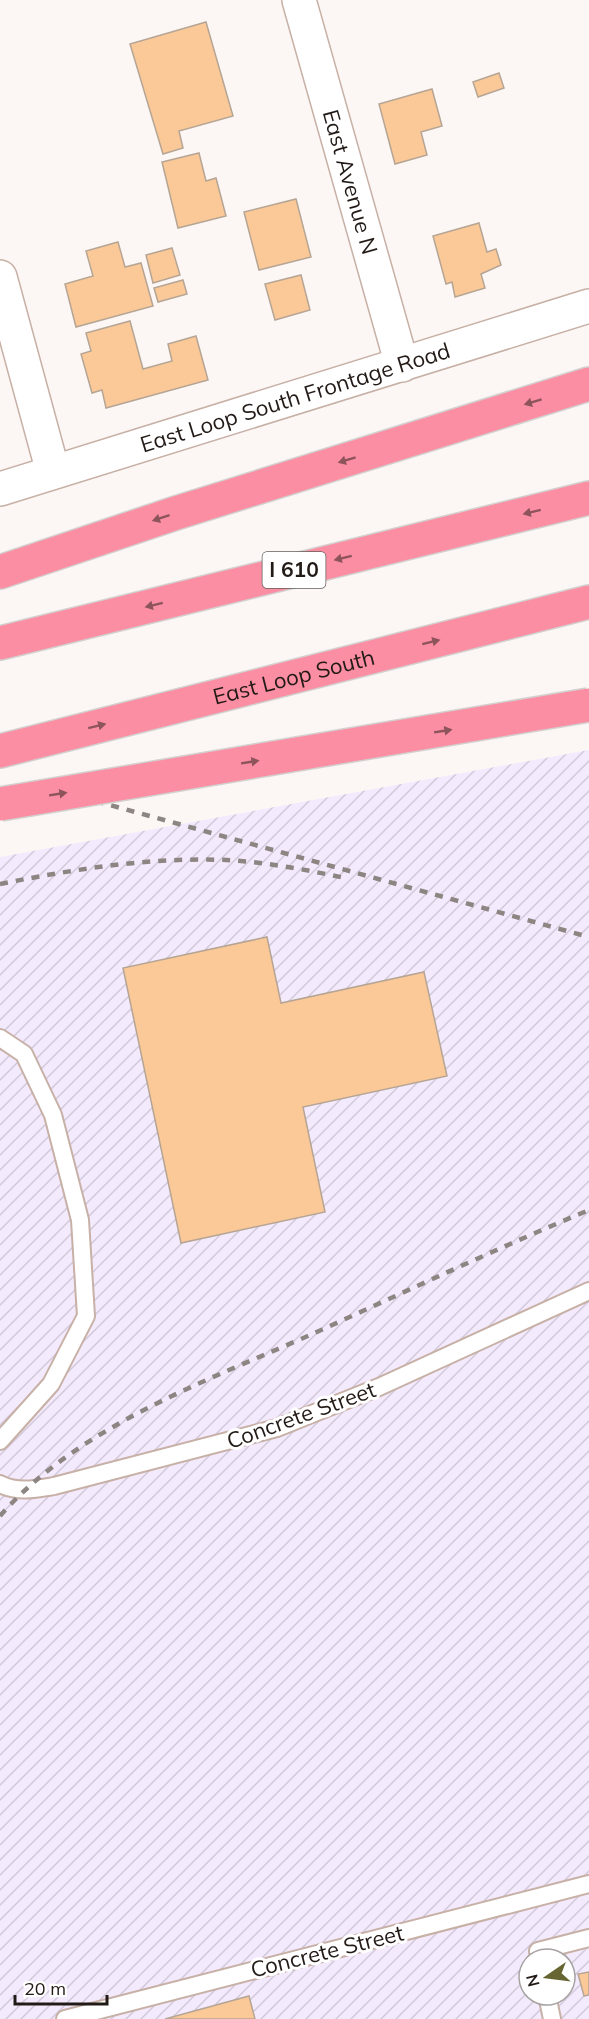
<svg xmlns="http://www.w3.org/2000/svg" width="589" height="2019" font-family="Mulish,sans-serif">
<defs>
<pattern id="industrial-furrows" width="10" height="10" patternUnits="userSpaceOnUse" patternTransform="scale(1.5)"><rect width="10" height="10" fill="#f4eafe"/><path d="M-1 1l2-2M0 10L10 0M9 11l2-2" fill="none" stroke="#d1c8d9"/></pattern>
</defs>
<rect width="100%" height="100%" fill="#fcf7f5"/>
<!-- industrial -->
<path fill="url(#industrial-furrows)" fill-rule="evenodd" d="M589,750V2019H0V857ZM529,1959H565V1995H529Z"/>
<!-- building -->
<g fill="#fbc998" stroke="#b6a594" stroke-width="1.5">
<path d="M206,22L233,116L179,131L183,148L163,154L130,44Z"/>
<path d="M499,73L504,88L478,97L473,82Z"/>
<path d="M432,89L442,126L421,132L427,155L395,164L379,104Z"/>
<path d="M199,153L206,181L216,178L226,216L178,228L162,162Z"/>
<path d="M296,199L311,257L259,270L244,212Z"/>
<path d="M479,223L487,252L496,249L501,265L481,274L485,288L455,297L452,282L446,284L433,236Z"/>
<path d="M118,242L125,267L141,263L153,306L76,327L65,284L93,276L86,251Z"/>
<path d="M172,248L180,275L153,283L146,255Z"/>
<path d="M301,275L310,310L275,320L265,284Z"/>
<path d="M183,280L187,294L158,302L154,288Z"/>
<path d="M130,321L143,369L172,361L168,344L196,336L208,380L106,408L102,390L92,393L81,354L91,351L86,333Z"/>
<path d="M267,937L281,1003L424,972L447,1076L303,1107L325,1212L181,1243L123,968Z"/>
<path d="M589,1972V1995L584,1996L578,1974Z"/>
<path d="M249,1996L255,2019H165Z"/>
</g>
<g fill="none" stroke-linecap="round" stroke-linejoin="round">
<defs>
<g id="service">
<path d="M0,1038L24,1054L53,1115L80,1220L86,1316L51,1384L0,1441"/>
<path d="M0,1484C17,1493 36,1489 54,1486L277,1428L379,1387L589,1291"/>
<path d="M540,1959L538,1951L589,1938"/>
<path d="M547,1995L552,2019"/>
<path d="M65,2019L589,1884"/>
</g>
<g id="minor">
<path id="s1" d="M299,0L402,365"/>
<path d="M0,277L53,472"/>
<path id="s2" d="M0,489L589,306"/>
</g>
<g id="motorway">
<path d="M0,572L176,513L589,384"/>
<path d="M0,643L589,498"/>
<path id="s3" d="M0,751L589,602"/>
</g>
</defs>
<!-- service casing -->
<use href="#service" stroke="#c7b0a6" stroke-width="20"/>
<!-- minor casing -->
<use href="#minor" stroke="#c7b0a6" stroke-width="36"/>
<!-- motorway casing -->
<use href="#motorway" stroke="#d3d1d0" stroke-width="36"/>
<!-- service -->
<use href="#service" stroke="#fff" stroke-width="16"/>
<!-- minor -->
<use href="#minor" stroke="#fff" stroke-width="33"/>
<!-- motorway -->
<use href="#motorway" stroke="#fb8ea2" stroke-width="33"/>
<!-- rail -->
<g stroke="#8c8582" stroke-width="4.5" stroke-dasharray="8 8" stroke-linecap="butt">
<path d="M0,793L99,802L589,937"/>
<path d="M0,884C75,869 150,857 227,860C266,862 307,870 345,878"/>
<path d="M0,1516C79,1425 212,1379 319,1331C409,1290 498,1248 589,1210"/>
</g>
<defs>
<path id="motorway-bridge" d="M0,804L589,705"/>
</defs>
<!-- motorway-bridge casing -->
<use href="#motorway-bridge" stroke="#d3d1d0" stroke-width="36" stroke-linecap="butt"/>
<!-- motorway-bridge -->
<use href="#motorway-bridge" stroke="#fb8ea2" stroke-width="33"/>
</g>
<!-- one-way arrows -->
<defs><path id="oneway-solid" d="M-6-.8H1V-3.2L6.5 0L1 3.2V.8H-6Z" transform="scale(1.5)"/></defs>
<g fill="#8e545c">
<use href="#oneway-solid" transform="translate(533 402) rotate(163)"/>
<use href="#oneway-solid" transform="translate(347 460) rotate(163)"/>
<use href="#oneway-solid" transform="translate(532 512) rotate(166)"/>
<use href="#oneway-solid" transform="translate(161 518) rotate(162)"/>
<use href="#oneway-solid" transform="translate(343 558) rotate(166)"/>
<use href="#oneway-solid" transform="translate(154 605) rotate(166)"/>
<use href="#oneway-solid" transform="translate(431 642) rotate(-14)"/>
<use href="#oneway-solid" transform="translate(97 726) rotate(-14)"/>
<use href="#oneway-solid" transform="translate(443 731) rotate(-9)"/>
<use href="#oneway-solid" transform="translate(250 762) rotate(-9)"/>
<use href="#oneway-solid" transform="translate(58 794) rotate(-9)"/>
</g>
<g text-anchor="middle" stroke-width="6" stroke-linejoin="round" paint-order="stroke">
<!-- shield labels -->
<rect fill="#fff" stroke="#645f5c" stroke-width="1.5" x="262.5" y="552" width="63" height="36" rx="4.5"/>
<g font-size="21" font-weight="bold" fill="#221a16">
<text x="294" y="577">I 610</text>
</g>
<!-- street labels -->
<g font-size="22" fill="#221a16" stroke="#fff">
<text dy="8" stroke="none"><textPath href="#s1" startOffset="189">East Avenue N</textPath></text>
<text dy="8" stroke="none"><textPath href="#s2" startOffset="309">East Loop South Frontage Road</textPath></text>
<text dy="8" stroke="none"><textPath href="#s3" startOffset="303">East Loop South</textPath></text>
<text transform="translate(301 1415) rotate(-20)" y="8">Concrete Street</text>
<text transform="translate(327 1951) rotate(-14)" y="8">Concrete Street</text>
</g>
</g>
<!-- north arrow -->
<g transform="translate(547 1977) rotate(256)"><circle r="28" fill="#ffffff" stroke="#a7a3a2" stroke-width="1.5"/>
<path d="M0-4.5L10 22L0 15L-10 22Z" fill="#676532"/>
<text y="-9" font-size="16" font-weight="bold" text-anchor="middle" fill="#221a16">N</text>
</g>
<!-- scale -->
<path d="M15 1995v9h92v-9" fill="none" stroke="#221a16" stroke-width="3"/>
<text x="24" y="1995" font-size="18" fill="#221a16" stroke="#ffffff" stroke-width="4.5" paint-order="stroke">20 m</text>
</svg>
